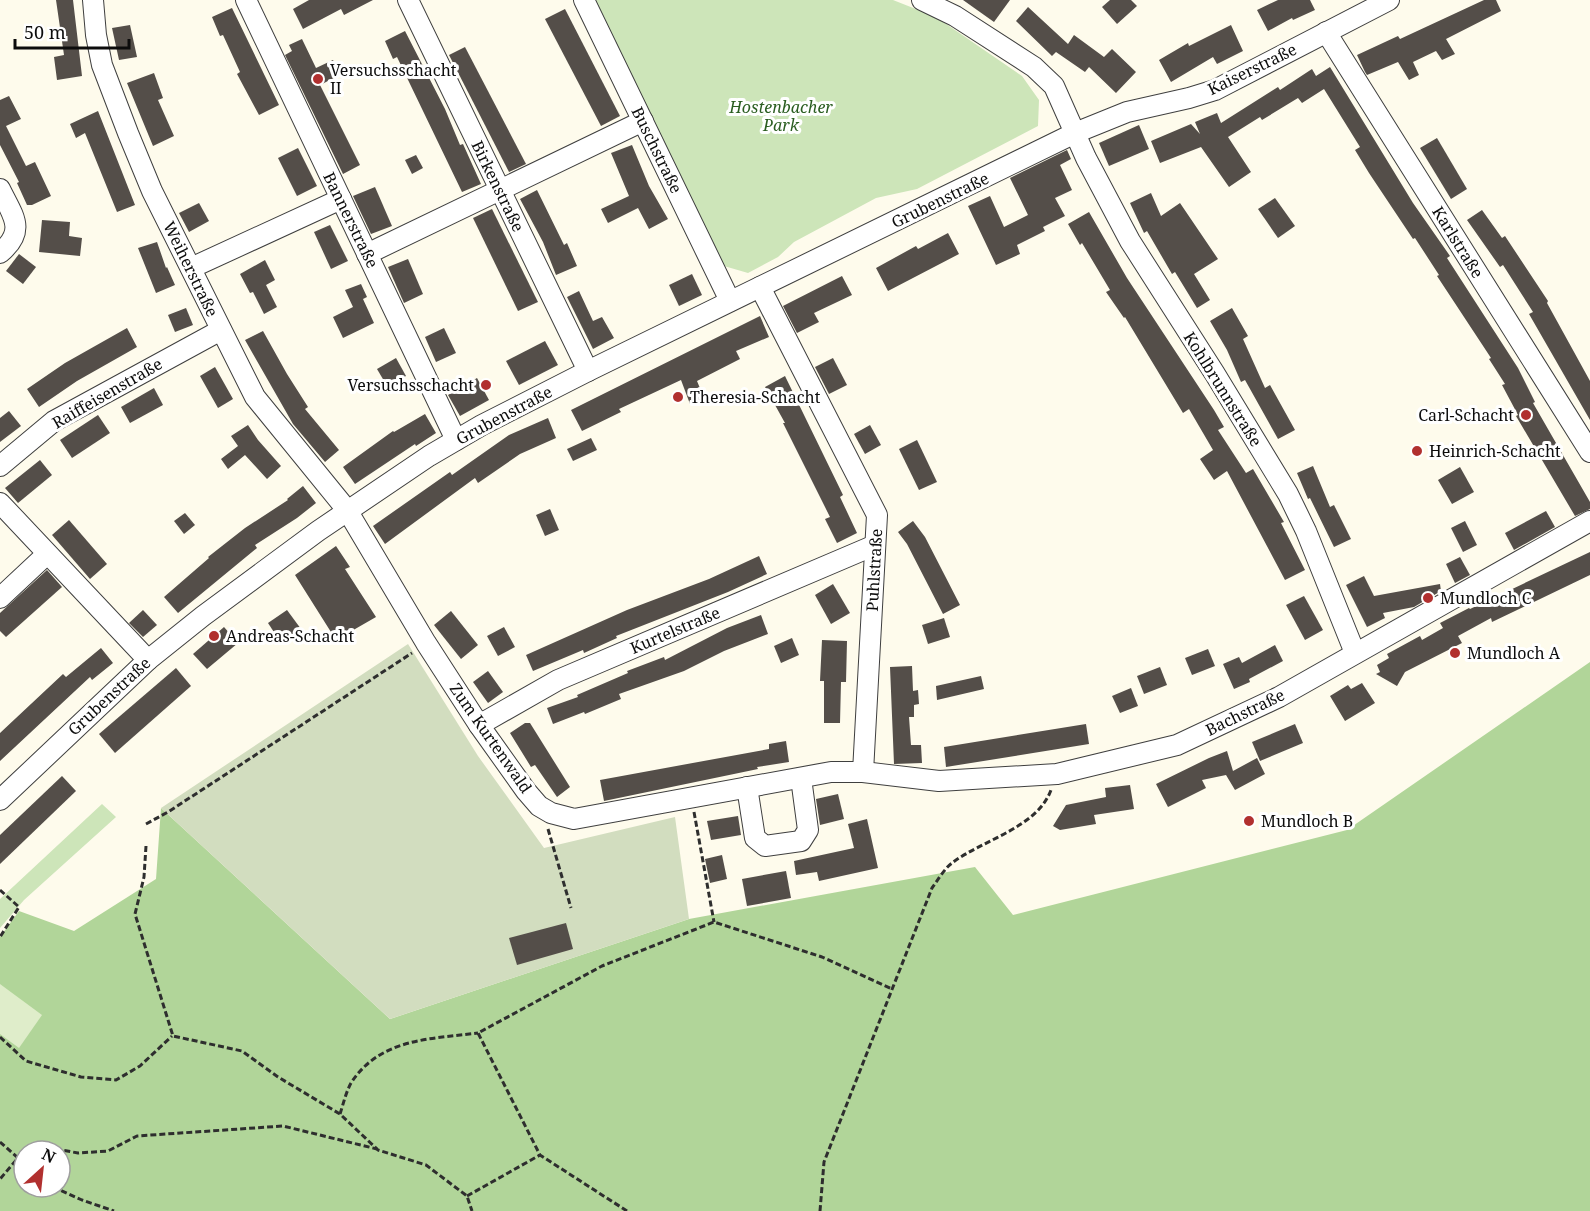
<svg xmlns="http://www.w3.org/2000/svg" width="1590" height="1211" font-family="'Noto Serif',serif">
<rect width="100%" height="100%" fill="#fefbec"/>
<!-- green -->
<g fill="#cde5b9">
<path d="M591,0H893L936,17L1022,76L1039,100L1038,126L917,189L876,198L794,242L778,257L748,273L724,266Z"/>
<path d="M102,804L116,817L24,900L0,928V899Z"/>
</g>
<!-- forest -->
<path fill="#b1d599" fill-rule="evenodd" d="M1590,662V1211H0V937L19,911L74,931L156,879L161,808L390,1019L689,919L975,867L1013,915L1347,830ZM24,1151H60V1187H24Z"/>
<!-- cemetery -->
<path fill="#d2ddbf" d="M408,644L478,756L544,848L675,817L689,919L390,1019L161,808Z"/>
<!-- pitch -->
<path fill="#dfedca" d="M0,984L42,1015L19,1048L0,1034Z"/>
<!-- building -->
<g fill="#544e49">
<path d="M56,0H73L82,76L57,80L54,57L64,55Z"/>
<path d="M309,0H373L344,15L341,9L303,29L293,9Z"/>
<path d="M963,0H1010L994,22Z"/>
<path d="M1110,0H1131L1137,6L1117,24L1102,7Z"/>
<path d="M1278,0H1310L1315,10L1293,20L1292,18L1268,31L1257,10Z"/>
<path d="M1484,0H1496L1501,11L1446,39L1455,54L1442,60L1436,51L1413,62L1419,75L1409,80L1398,62L1367,75L1365,72L1357,55L1398,36L1400,39Z"/>
<path d="M1028,7L1068,44L1074,35L1104,57L1112,49L1136,72L1116,93L1089,67L1085,72L1056,52L1052,56L1016,21Z"/>
<path d="M232,8L279,105L259,115L237,74L240,72L223,35L220,36L212,17Z"/>
<path d="M565,9L620,116L601,126L545,19Z"/>
<path d="M130,25L137,57L119,60L112,28Z"/>
<path d="M1231,25L1243,51L1217,64L1213,57L1171,82L1159,60L1188,43L1189,46Z"/>
<path d="M405,31L445,109L460,145L463,144L481,184L462,192L397,57L393,59L385,41Z"/>
<path d="M302,39L316,68L333,60L340,75L320,85L360,165L343,174L285,55L292,51L289,45Z"/>
<path d="M465,47L526,164L509,172L449,55Z"/>
<path d="M1330,67L1413,203L1450,256L1447,258L1518,368L1535,402L1533,403L1590,502V509L1575,516L1516,416L1518,415L1502,385L1505,384L1489,359L1491,358L1437,276L1439,275L1415,238L1413,239L1369,173L1355,150L1360,147L1324,89L1302,103L1298,98L1262,120L1260,117L1228,137L1251,172L1229,187L1201,147L1160,163L1151,141L1191,124L1200,134L1195,122L1217,113L1221,123L1278,87L1280,90L1312,69L1316,76Z"/>
<path d="M154,73L163,98L158,100L174,136L153,146L127,83Z"/>
<path d="M9,96L21,119L6,126L26,166L35,162L51,196L32,205H27L17,183L19,182L0,145V100Z"/>
<path d="M98,111L135,205L117,212L85,133L76,138L70,124Z"/>
<path d="M1139,125L1149,149L1109,166L1099,143Z"/>
<path d="M1437,138L1467,189L1451,199L1420,148Z"/>
<path d="M632,145L649,186L668,219L649,229L638,208L608,223L601,209L629,196L611,153Z"/>
<path d="M298,148L317,186L297,196L278,158Z"/>
<path d="M1067,150L1071,159L1060,165L1072,190L1055,198L1065,216L1043,227L1045,231L1017,245L1020,254L996,265L968,206L990,196L1004,227L1028,215L1010,178Z"/>
<path d="M416,155L423,168L412,174L405,160Z"/>
<path d="M375,187L392,226L371,234L353,196Z"/>
<path d="M537,190L564,245L567,243L577,266L556,275L543,242L520,199Z"/>
<path d="M1151,193L1161,216L1180,203L1218,259L1194,274L1210,300L1197,308L1175,272L1172,274L1147,231L1144,233L1130,203Z"/>
<path d="M1275,198L1295,226L1278,238L1258,209Z"/>
<path d="M199,203L209,221L189,232L179,213Z"/>
<path d="M492,209L538,302L518,311L473,218Z"/>
<path d="M1482,210L1502,238L1505,236L1548,301L1547,303L1590,381V420L1529,314L1533,312L1503,265L1500,267L1467,220Z"/>
<path d="M1089,212L1127,278L1214,410L1224,427L1218,430L1246,473L1253,469L1284,522L1281,523L1305,570L1285,580L1227,471L1214,480L1200,459L1213,450L1189,409L1183,413L1125,317L1124,318L1106,292L1110,290L1082,243L1080,245L1068,224Z"/>
<path d="M42,220L70,222L69,236L82,238L80,256L39,252Z"/>
<path d="M330,225L348,261L331,269L314,232Z"/>
<path d="M948,233L959,254L888,291L876,268L916,246L918,249Z"/>
<path d="M157,242L166,268L167,267L175,285L156,293L138,248Z"/>
<path d="M19,254L36,267L23,284L6,271Z"/>
<path d="M408,259L423,294L404,303L388,267Z"/>
<path d="M265,260L275,280L266,285L277,307L264,314L253,292L250,293L240,274Z"/>
<path d="M692,274L702,295L679,306L669,285Z"/>
<path d="M842,276L852,295L814,313L819,322L797,333L783,306Z"/>
<path d="M361,284L367,297L363,299L374,323L343,338L333,317L353,307L345,290Z"/>
<path d="M579,291L593,321L602,317L614,338L593,349L567,297Z"/>
<path d="M186,308L193,325L175,332L168,315Z"/>
<path d="M1232,308L1248,336L1243,339L1265,388L1270,385L1295,430L1278,439L1245,380L1241,382L1227,350L1210,321Z"/>
<path d="M760,316L769,337L736,351L740,359L697,381L704,398L690,404L681,380L619,409L621,412L582,431L571,410Z"/>
<path d="M127,328L137,347L77,381L39,407L27,389L65,363Z"/>
<path d="M444,328L456,353L436,362L425,337Z"/>
<path d="M263,331L287,374L308,407L305,409L339,450L325,462L293,424L245,340Z"/>
<path d="M545,341L558,365L519,385L506,361Z"/>
<path d="M396,358L406,376L387,386L377,369Z"/>
<path d="M833,358L847,385L829,394L815,367Z"/>
<path d="M215,367L233,399L218,408L200,376Z"/>
<path d="M785,376L843,495L840,497L857,533L837,543L825,519L830,517L783,423H785L765,387Z"/>
<path d="M477,378L489,400L460,416L448,395Z"/>
<path d="M154,388L163,405L130,423L121,407Z"/>
<path d="M9,411L21,426L0,442V418Z"/>
<path d="M425,414L436,433L416,446L415,444L355,484L343,467L393,431L394,432Z"/>
<path d="M98,415L110,433L72,458L60,440Z"/>
<path d="M548,418L556,438L520,454L478,483L475,478L385,544L373,526L450,472L452,475L509,435Z"/>
<path d="M248,425L258,440L281,466L267,479L245,455L228,469L221,459L238,446L231,436Z"/>
<path d="M870,425L881,445L865,454L854,434Z"/>
<path d="M591,438L597,450L573,461L567,449Z"/>
<path d="M917,440L937,482L919,490L899,449Z"/>
<path d="M40,460L52,475L18,503L5,488Z"/>
<path d="M1313,466L1330,507L1334,505L1351,539L1334,547L1310,498L1308,499L1297,473Z"/>
<path d="M1460,467L1474,492L1452,504L1438,480Z"/>
<path d="M303,486L316,503L297,518L255,545L257,548L178,613L164,597L209,558L208,557L245,528L288,500L287,499Z"/>
<path d="M550,509L559,530L545,536L536,515Z"/>
<path d="M1546,511L1555,527L1514,550L1505,533Z"/>
<path d="M185,513L195,525L184,534L174,521Z"/>
<path d="M69,520L107,564L90,579L52,535Z"/>
<path d="M913,521L925,537L960,605L943,614L907,544L898,532Z"/>
<path d="M1465,521L1477,545L1463,552L1451,528Z"/>
<path d="M336,546L350,567L345,569L376,617L336,640L295,575Z"/>
<path d="M1590,552V575L1492,622L1491,618L1458,636L1462,643L1405,672L1397,686L1376,674L1380,672L1377,665L1389,658L1387,654L1420,636L1422,640L1443,628L1440,623L1469,608L1470,609Z"/>
<path d="M759,556L767,574L728,592L616,636L617,638L584,653L583,650L533,671L526,655L627,610L709,579Z"/>
<path d="M1460,557L1470,575L1455,583L1446,564Z"/>
<path d="M47,570L62,587L6,637L0,631V613Z"/>
<path d="M1364,576L1374,596L1440,584L1441,591L1414,607L1383,613L1385,618L1367,627L1346,585Z"/>
<path d="M833,584L850,613L831,624L815,595Z"/>
<path d="M1304,596L1323,630L1305,640L1286,605Z"/>
<path d="M143,610L157,625L143,637L129,623Z"/>
<path d="M287,610L301,629L281,643L268,623Z"/>
<path d="M451,611L478,645L461,659L434,625Z"/>
<path d="M761,615L768,634L724,651L684,671L619,694L621,699L585,714L584,712L553,724L547,708L578,697L577,695L628,673L627,671L664,657L665,660L727,628Z"/>
<path d="M944,618L950,637L928,644L922,625Z"/>
<path d="M224,627L238,643L207,669L193,654Z"/>
<path d="M504,627L515,647L498,656L487,636Z"/>
<path d="M792,638L799,655L781,663L774,646Z"/>
<path d="M822,640L847,641L846,682H841L840,723H824V681H820Z"/>
<path d="M1275,645L1283,661L1249,679L1250,682L1234,689L1223,664L1239,657L1242,663Z"/>
<path d="M101,648L113,663L92,680L90,677L0,761V733L63,674L66,677Z"/>
<path d="M1208,649L1215,666L1192,675L1185,658Z"/>
<path d="M912,666L913,691L918,690L919,704L914,705V717H909L911,745H921L922,763L894,764L890,667Z"/>
<path d="M1160,667L1167,685L1144,694L1137,676Z"/>
<path d="M176,668L191,686L115,753L99,734Z"/>
<path d="M488,671L503,692L488,703L473,682Z"/>
<path d="M981,676L984,689L937,700L936,686Z"/>
<path d="M1362,683L1375,703L1345,721L1330,696L1348,685L1351,689Z"/>
<path d="M1131,688L1138,706L1120,713L1112,696Z"/>
<path d="M525,723H530L570,787L557,797L535,765L531,767L510,733Z"/>
<path d="M1086,724L1089,744L946,767L944,747Z"/>
<path d="M1295,724L1303,743L1260,761L1252,742Z"/>
<path d="M786,741L789,762L757,767L758,769L604,801L600,780L769,749V744Z"/>
<path d="M1227,751L1233,771L1257,758L1265,774L1235,790L1226,775L1202,780L1206,788L1168,807L1156,784L1209,758Z"/>
<path d="M62,776L76,791L0,864V835Z"/>
<path d="M1130,785L1134,809L1094,815L1096,824L1060,830L1053,826L1066,805L1106,797L1105,788Z"/>
<path d="M838,794L844,819L820,825L816,799Z"/>
<path d="M738,816L741,835L711,840L707,821Z"/>
<path d="M867,819L878,868L819,881L817,872L796,875L794,861L854,848L848,824Z"/>
<path d="M722,855L727,879L710,883L705,859Z"/>
<path d="M786,871L791,898L747,906L742,879Z"/>
<path d="M566,923L573,949L517,965L509,938Z"/>
</g>
<g fill="none" stroke-linecap="round" stroke-linejoin="round">
<defs>
<g id="minor">
<path d="M93,0L96,35L102,65L128,133L152,191L255,397L347,510L426,643L479,725L526,791L539,806L551,813L574,819L831,772H863L939,781L1057,774L1177,745L1279,697L1590,521"/>
<path d="M246,0L456,440"/>
<path d="M408,0L588,371"/>
<path d="M584,0L730,301"/>
<path d="M922,0L955,16L1034,67L1054,86L1086,158L1130,241L1215,374L1288,494L1306,531L1355,653"/>
<path d="M1326,32L1590,452"/>
<path d="M0,189C13,216 27,230 0,253"/>
<path d="M367,254L643,121"/>
<path d="M191,268L341,199"/>
<path d="M760,287L877,515L863,772"/>
<path d="M0,466L54,421L221,330"/>
<path d="M0,503L148,660"/>
<path d="M0,598L47,554"/>
<path d="M479,725L558,680L875,545"/>
<path d="M747,787L755,838L765,846L801,841L808,830L801,778"/>
<path d="M0,800L148,660L203,616L318,531L429,456L482,425L588,371L1075,133L1127,112L1189,98L1215,90L1389,0"/>
</g>
</defs>
<!-- minor casing -->
<use href="#minor" stroke="#3f3f3f" stroke-width="22"/>
<!-- path -->
<g stroke="#2e2e2e" stroke-width="3" stroke-dasharray="6 3" stroke-linecap="butt">
<path d="M694,812L714,922"/>
<path d="M146,824L168,812L412,653"/>
<path d="M548,829L571,908"/>
<path d="M146,846L144,877L135,914L173,1036L242,1051L278,1077L340,1114L378,1150L426,1165L467,1196L472,1211"/>
<path d="M0,890L19,907L0,937"/>
<path d="M0,1037L26,1061L81,1077L116,1080L140,1066L172,1036"/>
<path d="M340,1114C343,1105 346,1092 351,1083C380,1038 431,1039 478,1033"/>
<path d="M0,1142L18,1158L0,1179"/>
<path d="M30,1151L39,1146L78,1153L108,1151L137,1136L283,1126L377,1149"/>
<path d="M24,1155L18,1158L24,1163"/>
<path d="M53,1187L82,1200L114,1211"/>
<path d="M467,1196L540,1155"/>
<path d="M627,1211L540,1155L478,1033L602,966L714,922L822,957L892,989"/>
<path d="M820,1211L824,1162L932,888C938,880 944,869 952,863C982,840 1037,828 1051,790"/>
</g>
<!-- minor -->
<use href="#minor" stroke="#fff" stroke-width="20"/>
</g>
<!-- markers -->
<g fill="#b1302f" stroke="#fff" stroke-width="2">
<circle cx="318" cy="79" r="6"/>
<circle cx="486" cy="385" r="6"/>
<circle cx="678" cy="397" r="6"/>
<circle cx="1526" cy="415" r="6"/>
<circle cx="1417" cy="451" r="6"/>
<circle cx="1428" cy="598" r="6"/>
<circle cx="214" cy="636" r="6"/>
<circle cx="1455" cy="653" r="6"/>
<circle cx="1249" cy="821" r="6"/>
</g>
<g text-anchor="middle" stroke-width="6" stroke-linejoin="round" paint-order="stroke">
<!-- street labels -->
<g font-size="16" fill="#0c0c0c" stroke="#fff">
<text transform="translate(1252 69) rotate(-26)" y="6">Kaiserstraße</text>
<text transform="translate(657 150) rotate(64)" y="6">Buschstraße</text>
<text transform="translate(498 186) rotate(64)" y="6">Birkenstraße</text>
<text transform="translate(940 200) rotate(-26)" y="6">Grubenstraße</text>
<text transform="translate(351 220) rotate(64)" y="6">Bannerstraße</text>
<text transform="translate(1458 242) rotate(58)" y="6">Karlstraße</text>
<text transform="translate(191 269) rotate(64)" y="6">Weiherstraße</text>
<text transform="translate(1223 389) rotate(58)" y="6">Kohlbrunnstraße</text>
<text transform="translate(107 393) rotate(-30)" y="6">Raiffeisenstraße</text>
<text transform="translate(504 415) rotate(-28)" y="6">Grubenstraße</text>
<text transform="translate(874 570) rotate(-87)" y="6">Puhlstraße</text>
<text transform="translate(675 630) rotate(-23)" y="6">Kurtelstraße</text>
<text transform="translate(109 696) rotate(-43)" y="6">Grubenstraße</text>
<text transform="translate(1245 712) rotate(-26)" y="6">Bachstraße</text>
<text transform="translate(491 738) rotate(55)" y="6">Zum Kurtenwald</text>
</g>
<!-- poi labels -->
<g font-size="16" fill="#0c0c0c" stroke="#fff" text-anchor="start">
<text x="330" y="76">Versuchsschacht<tspan x="330" dy="18">II</tspan></text>
<text x="474" y="391" text-anchor="end">Versuchsschacht</text>
<text x="690" y="403">Theresia-Schacht</text>
<text x="1514" y="421" text-anchor="end">Carl-Schacht</text>
<text x="1429" y="457">Heinrich-Schacht</text>
<text x="1440" y="604">Mundloch C</text>
<text x="226" y="642">Andreas-Schacht</text>
<text x="1467" y="659">Mundloch A</text>
<text x="1261" y="827">Mundloch B</text>
</g>
<!-- park labels -->
<g font-size="16" font-style="italic" fill="#2b5e21" stroke="#fff">
<text x="781" y="113">Hostenbacher<tspan x="781" dy="18">Park</tspan></text>
</g>
</g>
<!-- north arrow -->
<g transform="translate(42 1169) rotate(27)"><circle r="28" fill="#ffffff" stroke="#9e9e9e" stroke-width="1.5"/>
<path d="M0-4.5L10 22L0 15L-10 22Z" fill="#b1302f"/>
<text y="-9" font-size="16" font-weight="bold" text-anchor="middle" fill="#0c0c0c">N</text>
</g>
<!-- scale -->
<path d="M15 39v9h114v-9" fill="none" stroke="#0c0c0c" stroke-width="3"/>
<text x="24" y="39" font-size="18" fill="#0c0c0c" stroke="#ffffff" stroke-width="4.5" paint-order="stroke">50 m</text>
</svg>
